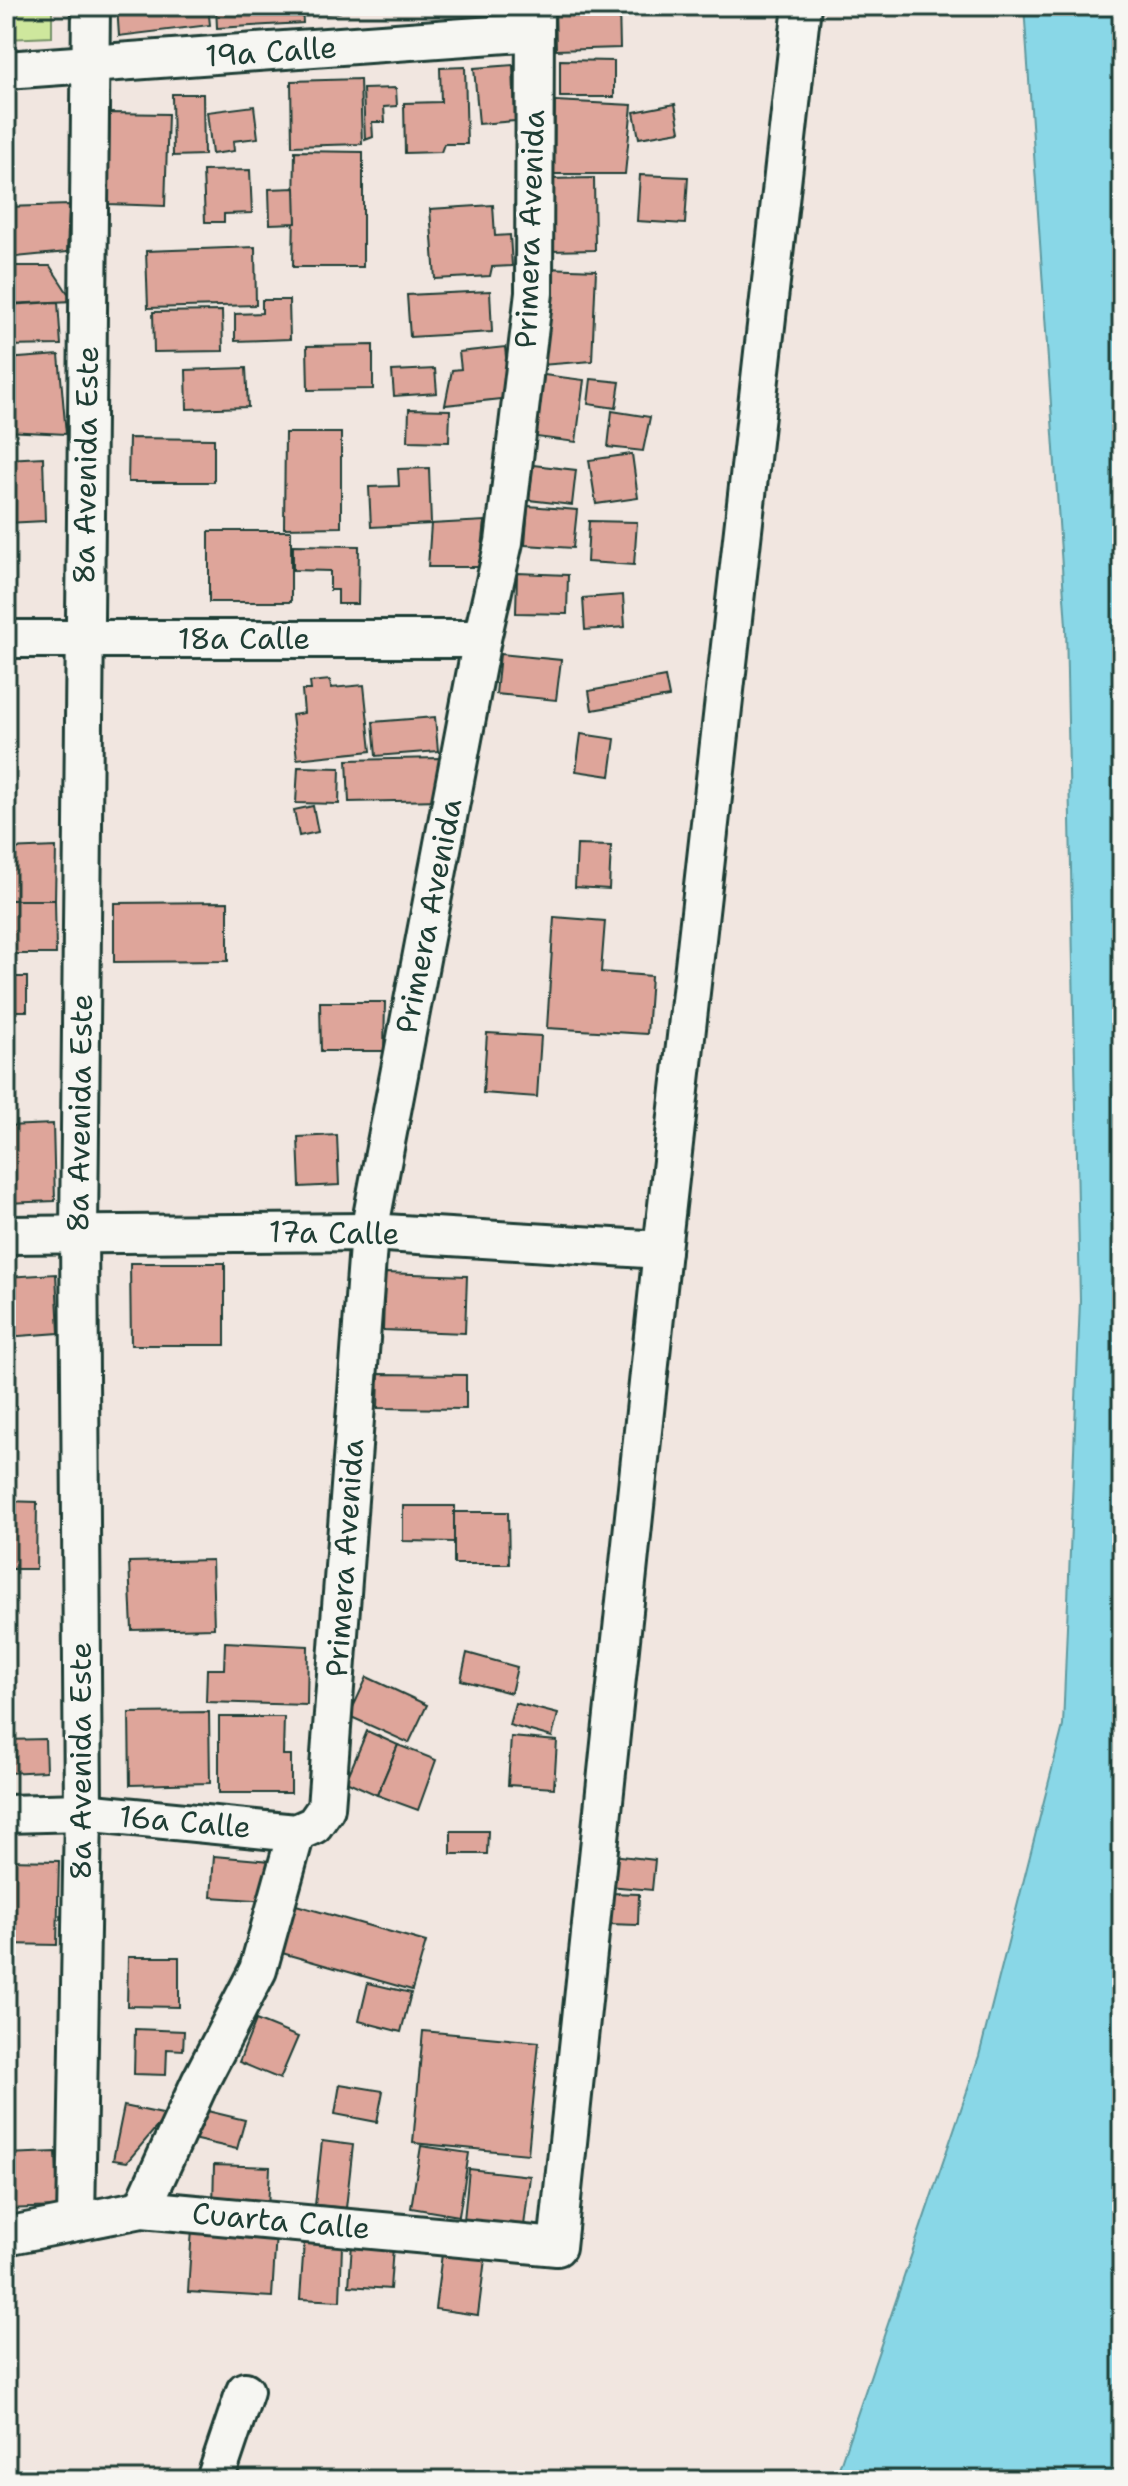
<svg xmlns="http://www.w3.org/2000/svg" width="1128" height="2486" font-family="'Shantell Sans',sans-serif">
<rect width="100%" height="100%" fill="#f1e6e0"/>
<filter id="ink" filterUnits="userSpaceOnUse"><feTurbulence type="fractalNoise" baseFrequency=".0125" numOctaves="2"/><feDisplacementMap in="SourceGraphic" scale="16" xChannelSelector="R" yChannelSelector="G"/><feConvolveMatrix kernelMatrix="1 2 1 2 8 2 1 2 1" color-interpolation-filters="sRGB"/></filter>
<g filter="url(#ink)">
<!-- green -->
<path fill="#cee79d" stroke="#769268" stroke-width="2" d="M6,6H52V37L6,39Z"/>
<!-- water -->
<path fill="#89d7e7" stroke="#5f999f" stroke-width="2" d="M1024,6H1122V2480H835L979,2056L1063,1726L1080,1301L1066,626Z"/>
<!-- building -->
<g fill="#dea59a" stroke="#1f3d34" stroke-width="2">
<path d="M117,6H208L210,25L119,36Z"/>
<path d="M216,6H302L303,23L217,28Z"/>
<path d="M302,6H340V12L302,16Z"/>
<path d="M555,6H619L620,48L556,50Z"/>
<path d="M560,60L614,61V97H560Z"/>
<path d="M513,65L515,121L479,124L474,68Z"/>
<path d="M465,67L467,144H444L441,152L405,153L404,103L441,102L440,68Z"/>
<path d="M360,79L362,144L292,146L291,81Z"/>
<path d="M396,88L397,106L384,107L385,122H372L373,137L365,140L363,89Z"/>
<path d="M172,94H203L204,155L173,156Z"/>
<path d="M555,101L632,105L625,174H554Z"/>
<path d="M675,104L680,131L639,138L634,112Z"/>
<path d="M254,106L258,138L233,141L234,151L212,154L207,112Z"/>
<path d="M110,113L168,114L165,206L108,204Z"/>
<path d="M295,151L363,152V267H293Z"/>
<path d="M250,170L252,213L224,214V222H205L203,171Z"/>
<path d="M640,175L688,177L685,224L637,221Z"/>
<path d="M594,178L595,250L550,251L549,179Z"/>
<path d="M295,188L296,223L270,224L269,189Z"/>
<path d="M69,205L67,252L6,258V207Z"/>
<path d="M493,205L495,236L510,235L512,266L492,267L490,276L435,279L430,209Z"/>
<path d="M255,247L256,305L148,308L146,251Z"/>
<path d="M6,266H50L73,301L6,304Z"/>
<path d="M546,268L596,270L592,361L541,365Z"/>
<path d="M490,291L492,332L410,337L407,295Z"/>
<path d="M262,300H289L290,339L235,341V314L262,313Z"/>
<path d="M58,302L61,345L6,346V305Z"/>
<path d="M222,311L223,351L154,352L153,312Z"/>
<path d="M373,345V389L308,390L307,346Z"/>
<path d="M505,347L510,398L445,405L452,370L461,369L459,352Z"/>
<path d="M59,355L66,434L6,431V359Z"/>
<path d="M246,368L248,407L187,409L186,370Z"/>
<path d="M435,369L437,393L394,396L392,371Z"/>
<path d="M544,375L584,380L576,442L536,437Z"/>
<path d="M591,379L620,382L616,408L588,404Z"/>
<path d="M409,409L450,410L449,442L408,441Z"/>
<path d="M612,411L650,417L643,451L608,447Z"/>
<path d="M285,433H341V527L284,528Z"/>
<path d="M129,438L214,439V482H128Z"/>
<path d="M632,454L638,498L596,504L589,460Z"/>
<path d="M43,457L45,521L6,523V459Z"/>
<path d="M533,465L576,470L572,505L529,500Z"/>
<path d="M429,468L431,524L371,527L369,487L399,486L398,469Z"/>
<path d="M528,506L577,510L573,548L525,545Z"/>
<path d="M485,521L480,567H428L431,524Z"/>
<path d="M589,521L637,522L634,565L587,562Z"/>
<rect x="209" y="531" width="82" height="71"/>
<path d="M293,545L359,546L358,604H338V590H330V571L293,570Z"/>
<path d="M517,573L568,575L567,614L516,613Z"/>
<path d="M623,595L625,627L585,630L583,598Z"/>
<path d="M500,654L561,660L556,700L496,694Z"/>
<path d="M665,677L669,697L592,710L589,691Z"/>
<path d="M330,680L331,688L364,685L371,751L297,759L292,715L304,713L302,690H311L310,682Z"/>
<path d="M435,717L438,751L376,756L373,722Z"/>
<path d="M581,734L615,739L610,776L576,771Z"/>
<path d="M440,758L441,800L349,802L347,760Z"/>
<path d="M298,767L340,768L339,804L296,803Z"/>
<path d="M313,806L318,832L299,836L294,810Z"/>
<path d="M577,845L611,846L609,889L575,887Z"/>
<path d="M56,847L55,900H6V849Z"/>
<path d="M6,900H55L56,954H6Z"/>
<path d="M228,902V961L114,962V903Z"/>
<path d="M554,917L605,921L601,972L651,976L647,1034L547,1028Z"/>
<path d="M6,977H27V1011H13V1042H6Z"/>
<path d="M320,1002H385L384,1051H321Z"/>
<path d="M487,1033L541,1036L537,1097L483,1093Z"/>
<path d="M53,1124L55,1201L6,1203V1126Z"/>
<path d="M337,1135L339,1185L300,1187L298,1137Z"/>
<path d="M130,1263H225V1345H131Z"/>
<path d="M385,1273L467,1276L465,1333L383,1330Z"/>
<path d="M56,1274L59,1333L6,1337V1277Z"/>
<path d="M379,1374L466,1375V1409L378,1408Z"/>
<path d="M6,1501L37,1502L36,1569H6Z"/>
<path d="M403,1506H455V1542L403,1541Z"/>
<path d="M454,1512H508L509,1564H454Z"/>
<path d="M212,1560L214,1628L132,1630L129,1562Z"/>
<path d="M225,1642L308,1646L307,1705L206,1702L207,1669H224Z"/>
<path d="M467,1653L517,1667L511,1693L461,1680Z"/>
<path d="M367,1677L427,1705L409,1743L349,1716Z"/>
<path d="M515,1703L558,1714L552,1737L509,1725Z"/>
<path d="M209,1712L210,1783L130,1785L129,1713Z"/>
<path d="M219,1717H284L283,1755H291V1793H219Z"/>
<path d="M367,1731L398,1745L377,1795L346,1781Z"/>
<path d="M511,1737L557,1741L554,1788L508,1785Z"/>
<path d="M45,1739L46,1771L6,1773V1740Z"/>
<path d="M398,1745L436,1760L418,1810L377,1795Z"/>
<path d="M451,1831H488L487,1854H451Z"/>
<path d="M612,1855L655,1860L652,1890L609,1886Z"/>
<path d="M214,1856L270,1861L267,1901L211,1897Z"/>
<path d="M6,1860L59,1861L57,1945L6,1944Z"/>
<path d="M609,1893L639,1894L638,1925L608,1924Z"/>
<path d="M289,1903L426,1942L412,1990L275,1951Z"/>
<path d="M128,1957H179V2007L127,2006Z"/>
<path d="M368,1983L411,1993L401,2032L359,2021Z"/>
<path d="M256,2020L298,2037L280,2079L239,2062Z"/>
<path d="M135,2029L184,2031L183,2050L167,2049L166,2075L134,2074Z"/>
<path d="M423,2031L539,2042L528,2154L413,2143Z"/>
<path d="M340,2084L383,2091L377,2122L335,2114Z"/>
<path d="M124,2106L167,2115L127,2162L113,2160Z"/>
<path d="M199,2109L245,2120L237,2149L192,2139Z"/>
<path d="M322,2141L353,2145L346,2208L315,2205Z"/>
<path d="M421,2146L469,2153L459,2216L411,2208Z"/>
<path d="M56,2152L58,2207L6,2209V2154Z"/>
<path d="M214,2165L270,2167L268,2209L213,2207Z"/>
<path d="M469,2169L530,2176L524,2226L464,2220Z"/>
<path d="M192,2228L276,2233L272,2297L188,2292Z"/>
<path d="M304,2242L342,2246L340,2301L300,2299Z"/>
<path d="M352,2244L393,2247L390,2289L349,2286Z"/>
<path d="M443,2246L486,2251L478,2315L435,2309Z"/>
</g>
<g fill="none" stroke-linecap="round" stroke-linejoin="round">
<defs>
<g id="street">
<path d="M6,70L535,32"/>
<path d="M6,639H482"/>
<path d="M6,1235L369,1232L662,1250"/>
<path d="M6,1814L83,1812L296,1833L314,1825L326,1808L369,1232L482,639L504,542L534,293L535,6"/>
<path d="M142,2209L200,2082L258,1970L296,1833"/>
<path d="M76,2221L83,1812L79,1232L91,6"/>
<path d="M6,2236L142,2209L557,2247L662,1250L802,6"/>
<path d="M215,2480L245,2391"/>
</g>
</defs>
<!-- street casing -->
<use href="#street" stroke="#1f3d34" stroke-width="42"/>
<!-- street -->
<use href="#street" stroke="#f6f6f2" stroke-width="36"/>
</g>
</g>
<g text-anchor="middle" stroke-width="6" stroke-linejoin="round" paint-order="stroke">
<!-- street labels -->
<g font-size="30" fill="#1f3d34" stroke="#f6f6f2">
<text transform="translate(271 52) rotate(-4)" y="10">19a Calle</text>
<text transform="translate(530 229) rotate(-88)" y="10">Primera Avenida</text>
<text transform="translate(86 465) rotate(-89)" y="10">8a Avenida Este</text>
<text x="244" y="649">18a Calle</text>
<text transform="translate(429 916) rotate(-79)" y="10">Primera Avenida</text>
<text transform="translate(80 1113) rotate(-89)" y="10">8a Avenida Este</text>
<text transform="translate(334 1233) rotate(1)" y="10">17a Calle</text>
<text transform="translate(345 1558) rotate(-86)" y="10">Primera Avenida</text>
<text transform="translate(81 1761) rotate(-90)" y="10">8a Avenida Este</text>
<text transform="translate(185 1822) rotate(5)" y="10">16a Calle</text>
<text transform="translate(281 2221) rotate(5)" y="10">Cuarta Calle</text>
</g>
</g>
<!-- margin -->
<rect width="1128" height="2486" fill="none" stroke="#f6f6f2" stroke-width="32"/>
<rect x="16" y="16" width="1096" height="2454" fill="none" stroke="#1f3d34" stroke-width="3" filter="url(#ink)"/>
</svg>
